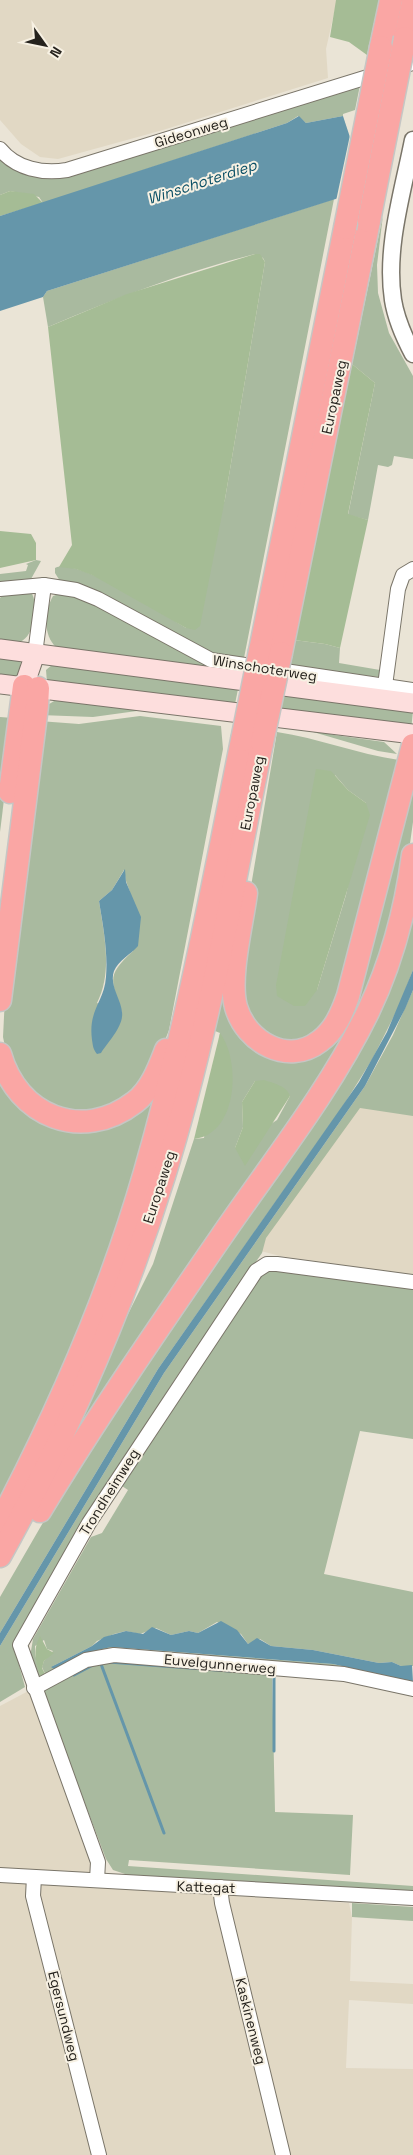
<svg xmlns="http://www.w3.org/2000/svg" width="413" height="2155" font-family="'Space Grotesk',sans-serif">
<rect width="100%" height="100%" fill="#eae4d6"/>
<!-- built -->
<g fill="#e1d8c4">
<path d="M0,0H337L326,49L328,78L163,130L58,159L40,157L21,144L0,120Z"/>
<path d="M363,1096L413,1103V1275L280,1256L253,1249Z"/>
<path d="M36,1687L111,1888L349,1903L352,1917L350,1981L413,1984V2004L349,2000L346,2068L413,2069V2155H0V1706Z"/>
</g>
<!-- green -->
<g fill="#a9ba9f" fill-rule="evenodd">
<path d="M360,85L355,110L343,114V116L306,123L298,116L287,123L43,203L39,197L10,191L0,195V157L50,178H60Z"/>
<path d="M334,199L243,663L221,658L60,581L55,573V568C78,557 163,614 186,628L225,499L265,262L263,258L255,254C184,272 115,298 48,327L43,297L47,291Z"/>
<path d="M383,215L377,265L378,293L389,333L413,376V459L394,456L392,465L388,467L378,465L368,520L348,515L375,383L352,364Z"/>
<path d="M36,560L41,561L31,579L0,585V574L26,571L28,565L26,564Z"/>
<path d="M7,591L31,592C39,604 35,636 20,642C14,644 6,643 0,644V598Z"/>
<path d="M62,593L86,599L242,677L56,647C43,635 44,612 53,596Z"/>
<path d="M294,640L325,644L340,648L339,663L380,670L379,677L289,667Z"/>
<path d="M0,654L21,660L19,679H0Z"/>
<path d="M52,665L238,689L234,709L47,682L46,670Z"/>
<path d="M282,696L413,710L411,731L279,714Z"/>
<path d="M59,698L144,710L93,717L40,715L46,706Z"/>
<path d="M140,716L221,726L223,749L169,1030L155,1066L136,1093L111,1111L48,1110L8,1061L3,1037L5,997L39,721L79,724ZM124,870L126,881L130,892L133,951C106,976 111,979 122,1013L97,1003C113,971 104,935 99,901L112,890Z"/>
<path d="M0,717L13,718V727L0,832Z"/>
<path d="M279,722L334,735L384,742L397,754L378,751Z"/>
<path d="M277,732C318,738 357,754 399,760L343,995L321,1034L285,1046L243,1014L247,910ZM335,775L348,790L366,803L346,895L317,990Z"/>
<path d="M413,761V822L405,879L358,1022L68,1452L124,1322L153,1264L194,1139L204,1138L220,1033L215,1031L225,988L243,1036L323,1047ZM255,1081L290,1096L277,1120L235,1148L243,1127L242,1102Z"/>
<path d="M413,889V970L399,1006L373,1058L343,1106L158,1369L0,1633V1597L63,1488L308,1118Z"/>
<path d="M413,990V1116L360,1108L266,1238L262,1253L179,1373L105,1488L15,1650L25,1687L0,1702V1646L164,1373L365,1086L393,1035Z"/>
<path d="M0,1072L55,1126L157,1092L104,1273L0,1511Z"/>
<path d="M279,1268L413,1288V1439L360,1431L324,1574L413,1592V1666H401L392,1662L379,1663L313,1650L271,1646L260,1639L248,1644L241,1634L217,1622L198,1633L189,1631L171,1635L156,1628L140,1634L126,1631L114,1634L97,1641L92,1646L51,1667L100,1648L111,1647L333,1664L413,1682L111,1651L46,1676L42,1667L44,1661L53,1651L47,1649L44,1640L35,1646V1654L41,1678L38,1679L30,1657L33,1639L91,1537L102,1533L128,1490L122,1486L259,1278L269,1271Z"/>
<path d="M112,1659L272,1673L275,1812L353,1815L350,1875L129,1860L128,1866L413,1886V1893L131,1876L113,1870L106,1859L42,1690L92,1662Z"/>
<path d="M352,1903L413,1907V1921L352,1917Z"/>
</g>
<!-- forest -->
<g fill="#a5bc95">
<path d="M336,0H379L367,55L349,42L330,37Z"/>
<path d="M10,191L34,194L43,203L0,216V195Z"/>
<path d="M255,254H260L265,262L225,499L200,626L195,630L186,628L92,575L76,569L59,567L72,545L48,327L127,294Z"/>
<path d="M352,364L375,383L348,514L368,520L340,648L325,644L294,640Z"/>
<path d="M0,531L31,534L36,543V560L0,568Z"/>
<path d="M316,769L331,771L348,790L366,803L370,815L317,990L305,1006H294L277,996L276,985Z"/>
<path d="M220,1033C241,1061 238,1134 194,1139Z"/>
<path d="M264,1080C273,1083 287,1086 290,1096L245,1166L235,1148L243,1127L242,1102L255,1081Z"/>
<path d="M40,1636L47,1649L54,1653L44,1661L42,1668L46,1676L41,1678C36,1662 32,1651 40,1636Z"/>
</g>
<!-- water -->
<g fill="#6596aa">
<path d="M299,116L306,123L343,116L367,189L47,291L43,297L0,311V216L287,123Z"/>
<path d="M125,869L126,882L141,917L138,946C131,954 118,961 114,971C109,985 121,999 122,1012C124,1026 108,1042 101,1053L97,1054C93,1049 93,1046 92,1040C88,1009 104,1003 106,977C108,951 103,926 99,901L112,890Z"/>
<path d="M413,970V990L405,1009L365,1086L164,1373L0,1646V1633L158,1369L359,1082L387,1032Z"/>
<path d="M221,1621L237,1630L248,1644L257,1638L271,1646L313,1650L379,1663L392,1662L401,1666L412,1665L413,1682L333,1664L111,1647L89,1652L54,1669L51,1667L92,1646L104,1637L126,1631L143,1634L152,1627L171,1635L189,1631L198,1633Z"/>
</g>
<!-- pier -->
<path fill="#eae4d6" d="M343,114L345,115L351,134L413,114V176L336,201L350,135Z"/>
<g fill="none" stroke-linecap="round" stroke-linejoin="round">
<!-- stream -->
<g stroke="#6596aa" stroke-width="3">
<path d="M109,1662L230,1671"/>
<path d="M101,1664L164,1833"/>
<path d="M74,1675L93,1665"/>
<path d="M274,1675V1751"/>
</g>
<defs>
<g id="minor">
<path d="M0,149C16,169 43,174 67,170L413,63"/>
<path d="M44,585L76,590L98,599L211,660L413,690"/>
<path d="M0,589L44,585L35,654"/>
<path d="M384,693L398,589L403,575L413,569"/>
<path d="M34,1688L86,1660L114,1655L344,1674L413,1689"/>
<path d="M0,1875L413,1898"/>
<path d="M34,1877L33,1896L99,2155"/>
<path d="M97,1880L98,1862L20,1645L89,1523L256,1271L267,1264H277L413,1282"/>
<path d="M220,1887L222,1903L283,2155"/>
</g>
<path id="tertiary" d="M413,140C403,191 385,248 393,300C396,319 404,337 413,354"/>
<g id="secondary">
<path d="M0,649L413,703"/>
<path d="M0,684L413,734"/>
<path d="M24,686L35,654"/>
</g>
<g id="trunk">
<path d="M405,38L413,2"/>
<path d="M381,47L391,0"/>
<path d="M260,651L345,228"/>
<path d="M281,653L369,221"/>
<path d="M10,792L24,686"/>
<path d="M246,893C242,924 228,978 236,1007C246,1042 288,1066 320,1041C335,1030 342,1013 348,996L413,745"/>
<path d="M0,1000L37,706L38,688"/>
<path d="M0,1054C17,1116 82,1143 135,1102C151,1090 159,1068 166,1050"/>
<path d="M40,1511C97,1417 159,1327 221,1237C271,1164 329,1092 368,1012C391,964 406,908 413,855"/>
<path d="M0,1522C59,1410 110,1293 145,1172C186,1030 213,885 242,740"/>
<path d="M0,1556C67,1435 123,1308 164,1176C208,1035 233,888 262,743"/>
</g>
</defs>
<!-- minor casing -->
<use href="#minor" stroke="#7a7569" stroke-width="16"/>
<!-- tertiary casing -->
<use href="#tertiary" stroke="#7a7569" stroke-width="19"/>
<!-- secondary casing -->
<use href="#secondary" stroke="#7a7569" stroke-width="21"/>
<!-- trunk casing -->
<use href="#trunk" stroke="#c6c6c4" stroke-width="25"/>
<!-- minor -->
<use href="#minor" stroke="#fff" stroke-width="14"/>
<!-- tertiary -->
<use href="#tertiary" stroke="#fff" stroke-width="16"/>
<!-- secondary -->
<use href="#secondary" stroke="#fddedd" stroke-width="19"/>
<!-- trunk -->
<use href="#trunk" stroke="#faa6a4" stroke-width="22"/>
<defs>
<g id="trunk-bridge">
<path d="M369,221L405,38"/>
<path d="M345,228L381,47"/>
<path d="M242,740L260,651"/>
<path d="M262,743L281,653"/>
</g>
</defs>
<!-- trunk-bridge casing -->
<use href="#trunk-bridge" stroke="#c6c6c4" stroke-width="25" stroke-linecap="butt"/>
<!-- trunk-bridge -->
<use href="#trunk-bridge" stroke="#faa6a4" stroke-width="22"/>
</g>
<g text-anchor="middle" stroke-width="4" stroke-linejoin="round" paint-order="stroke">
<!-- street labels -->
<g font-size="14" fill="#25221d" stroke="#f7f1e3">
<text transform="translate(191 132) rotate(-17)" y="5">Gideonweg</text>
<text transform="translate(334 397) rotate(-78)" y="5">Europaweg</text>
<text transform="translate(265 668) rotate(9)" y="5">Winschoterweg</text>
<text transform="translate(252 793) rotate(-79)" y="5">Europaweg</text>
<text transform="translate(159 1187) rotate(-72)" y="5">Europaweg</text>
<text transform="translate(109 1492) rotate(-58)" y="5">Trondheimweg</text>
<text transform="translate(220 1664) rotate(5)" y="5">Euvelgunnerweg</text>
<text transform="translate(206 1887) rotate(2)" y="5">Kattegat</text>
<text transform="translate(64 2016) rotate(76)" y="5">Egersundweg</text>
<text transform="translate(251 2021) rotate(76)" y="5">Kaskinenweg</text>
</g>
<!-- water labels -->
<g font-size="15" font-style="italic" fill="#0a4f65" stroke="#f7f1e3">
<text transform="translate(202 182) rotate(-18)" y="5">Winschoterdiep</text>
</g>
</g>
<!-- north arrow -->
<g transform="translate(45 45) rotate(123)" stroke="#f7f1e3" stroke-width="4" paint-order="stroke">
<path d="M0-4L9 19L0 12L-9 19Z" fill="#25221d"/>
<text y="-8" font-size="14" font-weight="bold" text-anchor="middle" fill="#25221d">N</text>
</g>
</svg>
